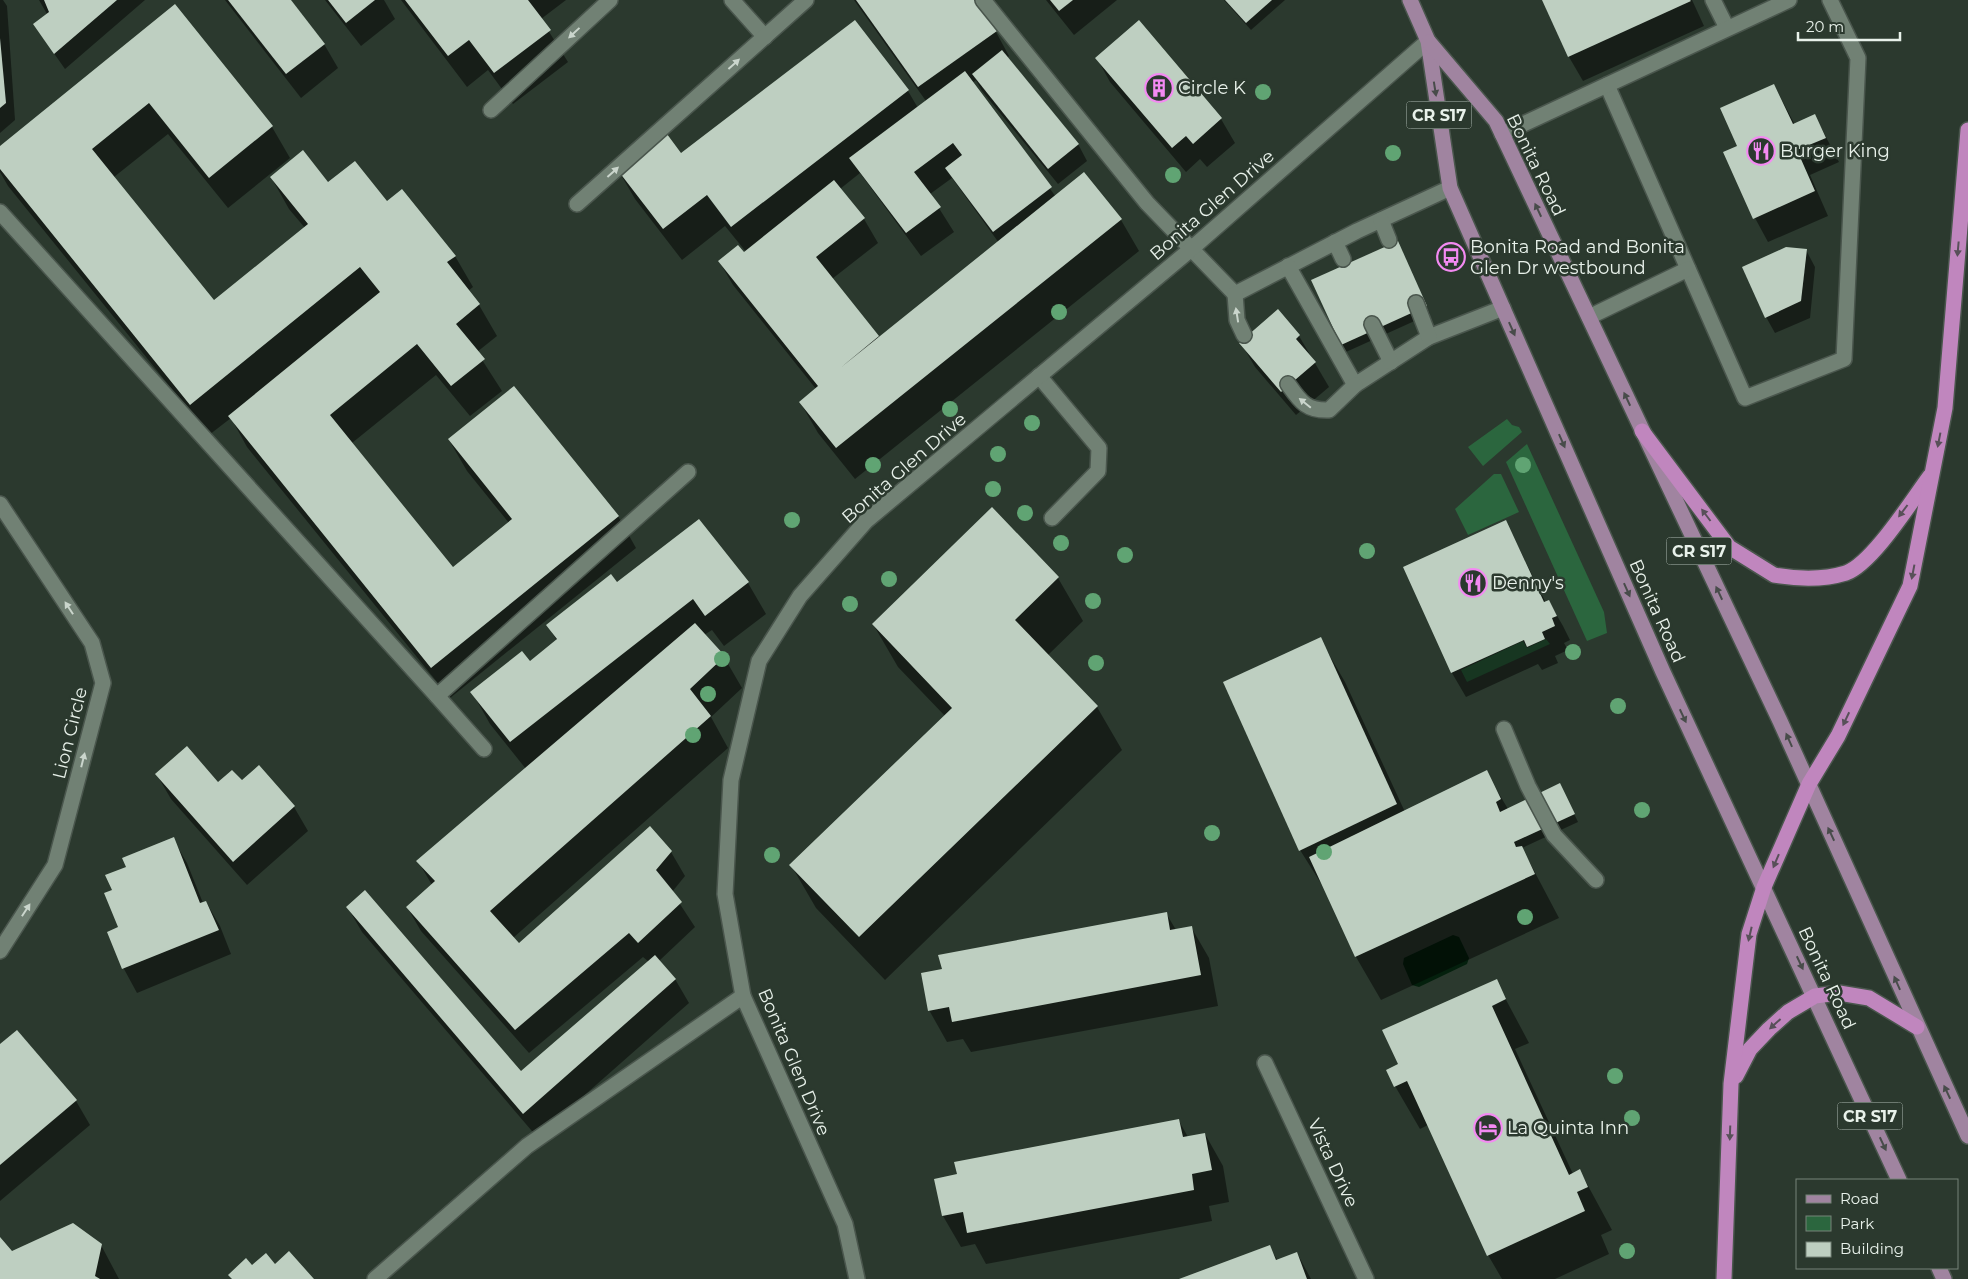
<svg xmlns="http://www.w3.org/2000/svg" width="1968" height="1279" font-family="Montserrat,sans-serif">
<rect width="100%" height="100%" fill="#2b392e"/>
<!-- green -->
<g fill="#2b663e">
<path d="M1507,419L1512,425L1519,427L1522,432L1483,466L1468,447Z"/>
<path d="M1527,444L1604,612L1607,633L1587,641L1506,462Z"/>
<path d="M1494,474H1501L1519,512L1468,535L1455,509Z"/>
<path d="M1546,639L1550,644L1467,682L1461,670L1523,641L1527,648Z"/>
</g>
<!-- water -->
<path fill="#04200d" d="M1453,935L1459,937L1469,958L1467,964L1419,987L1412,985L1403,964L1404,958Z"/>
<!-- shadow -->
<g fill="#0007" fill-rule="evenodd">
<path d="M0,0H3L7,6L15,120L0,133Z"/>
<path d="M39,0H145L65,69L34,25L47,14Z"/>
<path d="M225,0H290L324,44L338,68L301,98Z"/>
<path d="M325,0H384L395,19L361,46Z"/>
<path d="M401,0H566L541,19L568,62L513,104L488,70L467,87Z"/>
<path d="M854,0H973L996,32L1009,56L1007,58L1078,144L1087,161L1058,184L982,91L976,80L972,83L1056,197L1121,220L1139,251L855,479L818,433L800,402L816,389L733,285L719,261L747,253L725,226L682,260L635,199L617,168L681,155L854,21L908,91L918,108L926,101ZM860,173L921,256L954,232L930,194L952,178L999,243L879,339L832,279L878,243L864,219L840,189Z"/>
<path d="M1046,0H1117L1074,35Z"/>
<path d="M1224,0H1285L1251,30Z"/>
<path d="M1545,0H1692L1704,26L1583,81L1569,57L1543,1Z"/>
<path d="M174,6L272,127L290,158L228,208L168,134L114,177L214,302L305,228L289,209L271,177L328,184L387,202L455,256L473,287L468,291L479,305L497,336L477,352L502,391L470,416L436,375L352,443L453,568L509,523L467,471L449,440L618,516L636,548L450,698L247,447L231,418L209,435L8,186L0,172V147Z"/>
<path d="M1139,22L1221,119L1235,143L1207,167L1200,159L1186,172L1110,82L1097,58Z"/>
<path d="M1774,85L1795,125L1815,116L1839,162L1810,175L1828,216L1768,242L1755,218L1738,146Z"/>
<path d="M1401,250L1430,314L1346,352L1342,345Z"/>
<path d="M1806,250L1815,267L1810,318L1775,333L1766,317Z"/>
<path d="M1278,311L1299,336L1329,387L1296,415L1255,367L1241,343Z"/>
<path d="M992,509L1058,578L1083,621L1048,655L1097,707L1122,750L885,980L816,908L791,865L945,716L898,667L873,624Z"/>
<path d="M1506,522L1546,603L1549,602L1563,626L1570,640L1564,643L1568,650L1555,656L1558,663L1542,670L1538,664L1466,697L1452,673L1405,567Z"/>
<path d="M748,583L766,614L724,646L712,630L704,635L724,657L742,688L711,717L728,748L513,938L519,945L650,828L671,852L685,876L672,892L695,927L659,961L675,979L689,1003L537,1137L362,932L348,908L521,1073L649,962L643,957L529,1053L421,931L407,907L432,885L418,861L526,769L490,724L472,692L529,662L557,641L548,625L616,584Z"/>
<path d="M1320,639L1345,682L1405,812L1486,772L1508,809L1564,793L1578,822L1522,848L1559,918L1381,1000L1356,957L1327,893L1300,850Z"/>
<path d="M259,767L294,807L308,831L247,885L171,799L157,775L218,784L242,782Z"/>
<path d="M173,839L187,863L203,903L206,902L220,926L231,954L137,993L124,969L109,932L119,928L113,891L128,867Z"/>
<path d="M1166,913L1176,930L1191,927L1209,958L1218,1006L971,1052L963,1039L947,1042L929,1010Z"/>
<path d="M1496,981L1529,1043L1515,1049L1573,1174L1580,1171L1612,1230L1601,1235L1609,1254L1555,1279H1502L1488,1255L1428,1125L1420,1129L1395,1086L1400,1065Z"/>
<path d="M0,1046L76,1101L90,1125L0,1201Z"/>
<path d="M1179,1121L1188,1137L1205,1134L1223,1166L1229,1202L1209,1206L1212,1221L986,1264L975,1244L961,1247L943,1216Z"/>
<path d="M0,1239L12,1252L101,1245L119,1279H0Z"/>
<path d="M1269,1246L1278,1261L1297,1253L1311,1279H1182Z"/>
</g>
<!-- building -->
<g fill="#becfc1">
<path d="M44,0H117L54,54L33,24L49,12Z"/>
<path d="M228,0H291L325,44L286,74Z"/>
<path d="M328,0H375L346,23Z"/>
<path d="M405,0H528L551,30L494,73L469,40L448,56Z"/>
<path d="M856,0H974L997,31L918,87Z"/>
<path d="M1050,0H1073L1059,11Z"/>
<path d="M1225,0H1272L1246,23Z"/>
<path d="M1542,0H1690L1691,1L1568,57Z"/>
<path d="M175,4L273,126L209,178L149,103L92,149L214,300L308,224L270,177L303,150L328,182L355,161L387,201L402,189L456,256L447,262L480,304L456,324L485,359L451,386L417,344L330,415L453,567L512,519L448,439L514,386L619,516L431,668L228,416L380,292L360,267L190,405L0,169V146Z"/>
<path d="M855,20L909,90L731,227L707,195L663,229L616,168L664,130L681,153Z"/>
<path d="M1139,20L1222,118L1193,144L1186,136L1172,148L1095,58Z"/>
<path d="M0,38L6,103L0,108Z"/>
<path d="M1002,50L1079,144L1048,169L972,74Z"/>
<path d="M965,71L1052,187L993,232L945,168L962,155L953,143L914,172L941,207L906,233L849,158Z"/>
<path d="M1774,84L1793,124L1815,114L1826,138L1797,150L1815,191L1753,219L1723,152L1737,146L1720,108Z"/>
<path d="M1084,172L1122,219L836,448L799,402L818,386L718,261L738,245L744,252L834,180L865,218L816,257L879,336L839,369Z"/>
<path d="M1398,241L1427,306L1341,345L1311,280Z"/>
<path d="M1786,247L1807,249L1801,301L1765,318L1742,267Z"/>
<path d="M1278,309L1300,335L1296,339L1316,362L1281,392L1239,343Z"/>
<path d="M992,507L1059,577L1015,620L1098,706L859,937L789,865L952,708L872,624Z"/>
<path d="M699,519L749,582L705,616L693,599L510,742L470,692L522,651L530,661L557,639L546,625L611,574L617,582Z"/>
<path d="M1506,520L1544,602L1549,600L1557,616L1552,618L1555,626L1542,632L1545,639L1527,647L1524,640L1451,673L1403,567Z"/>
<path d="M695,623L725,656L690,689L711,716L490,911L519,943L650,826L672,851L656,870L682,902L638,943L629,933L515,1030L406,907L435,881L416,861Z"/>
<path d="M1321,637L1397,804L1299,851L1223,682Z"/>
<path d="M187,746L218,782L232,770L242,780L259,765L295,806L233,862L155,774Z"/>
<path d="M1487,770L1501,799L1496,802L1500,812L1560,783L1575,814L1514,842L1516,847L1522,846L1535,874L1355,957L1309,857Z"/>
<path d="M174,837L200,903L206,901L219,930L122,969L107,932L118,927L104,893L112,890L105,875L126,867L122,858Z"/>
<path d="M365,890L521,1071L655,955L676,979L523,1114L346,907Z"/>
<path d="M1167,912L1170,930L1192,926L1201,975L952,1022L949,1007L928,1011L921,973L942,969L938,955Z"/>
<path d="M1497,979L1506,999L1492,1006L1569,1175L1580,1169L1588,1187L1577,1192L1585,1211L1487,1256L1407,1081L1394,1087L1386,1070L1398,1064L1382,1030Z"/>
<path d="M17,1030L77,1100L0,1165V1044Z"/>
<path d="M1179,1119L1183,1137L1205,1133L1212,1170L1192,1174L1194,1190L967,1233L963,1212L942,1216L934,1179L957,1174L954,1162Z"/>
<path d="M73,1223L102,1244L95,1276L100,1279H0V1237L12,1251Z"/>
<path d="M1270,1245L1276,1260L1297,1252L1307,1279H1179Z"/>
<path d="M289,1251L314,1279H232L228,1275L246,1258L252,1265L266,1253L275,1264Z"/>
</g>
<g fill="none" stroke-linecap="round" stroke-linejoin="round">
<defs>
<g id="service">
<path d="M732,0L765,37"/>
<path d="M983,0L1147,203L1235,294L1357,231L1450,188"/>
<path d="M1713,0L1727,28"/>
<path d="M1607,85L1745,398L1844,359L1858,58L1830,0"/>
<path d="M491,110L610,0"/>
<path d="M1502,134L1789,0"/>
<path d="M577,204L806,0"/>
<path d="M0,212L437,696L688,472"/>
<path d="M1381,220L1389,240"/>
<path d="M1335,242L1343,259"/>
<path d="M1288,266L1355,385L1429,337L1503,308"/>
<path d="M1235,294L1237,320L1244,335"/>
<path d="M1416,303L1429,337"/>
<path d="M1589,317L1688,269"/>
<path d="M1372,324L1391,362"/>
<path d="M1039,376L1099,448L1098,471L1052,518"/>
<path d="M1288,384C1300,401 1306,411 1329,410L1355,385"/>
<path d="M437,696L484,749"/>
<path d="M1504,729L1528,786L1554,835L1596,880"/>
<path d="M375,1279L527,1146L743,996"/>
</g>
<g id="minor">
<path d="M0,504L92,643L103,683L55,865L0,951"/>
<path d="M1265,1063L1366,1279"/>
<path d="M857,1279L845,1224L743,996L725,894L731,780L759,661L800,596L866,521L1190,250L1428,41"/>
</g>
<g id="primary">
<path d="M1410,0L1428,41L1450,188L1663,672L1899,1180"/>
<path d="M1429,42L1496,121L1780,721L1968,1136"/>
<path d="M1939,1268L1944,1279"/>
</g>
<g id="motorway">
<path d="M1642,431L1729,547L1774,575C1797,579 1823,580 1846,573C1873,563 1912,500 1930,476"/>
<path d="M1736,1076L1750,1049L1769,1029L1788,1012L1815,996L1839,993L1869,998L1917,1027"/>
<path d="M1724,1279L1731,1084L1749,934L1764,887L1809,784L1838,736L1910,586L1945,408L1968,130"/>
</g>
</defs>
<!-- service casing -->
<use href="#service" stroke="#4a564d" stroke-width="18"/>
<!-- minor casing -->
<use href="#minor" stroke="#4a564d" stroke-width="18"/>
<!-- primary casing -->
<use href="#primary" stroke="#4a564d" stroke-width="18"/>
<!-- motorway casing -->
<use href="#motorway" stroke="#4a564d" stroke-width="18"/>
<!-- service -->
<use href="#service" stroke="#718174" stroke-width="15"/>
<!-- minor -->
<use href="#minor" stroke="#718174" stroke-width="15"/>
<!-- primary -->
<use href="#primary" stroke="#a084a0" stroke-width="15"/>
<!-- motorway -->
<use href="#motorway" stroke="#c086be" stroke-width="15"/>
</g>
<!-- trees -->
<g fill="#60a473">
<circle cx="1263" cy="92" r="8"/>
<circle cx="1393" cy="153" r="8"/>
<circle cx="1173" cy="175" r="8"/>
<circle cx="1059" cy="312" r="8"/>
<circle cx="950" cy="409" r="8"/>
<circle cx="1032" cy="423" r="8"/>
<circle cx="998" cy="454" r="8"/>
<circle cx="873" cy="465" r="8"/>
<circle cx="1523" cy="465" r="8"/>
<circle cx="993" cy="489" r="8"/>
<circle cx="1025" cy="513" r="8"/>
<circle cx="792" cy="520" r="8"/>
<circle cx="1061" cy="543" r="8"/>
<circle cx="1367" cy="551" r="8"/>
<circle cx="1125" cy="555" r="8"/>
<circle cx="889" cy="579" r="8"/>
<circle cx="1093" cy="601" r="8"/>
<circle cx="850" cy="604" r="8"/>
<circle cx="1573" cy="652" r="8"/>
<circle cx="722" cy="659" r="8"/>
<circle cx="1096" cy="663" r="8"/>
<circle cx="708" cy="694" r="8"/>
<circle cx="1618" cy="706" r="8"/>
<circle cx="693" cy="735" r="8"/>
<circle cx="1642" cy="810" r="8"/>
<circle cx="1212" cy="833" r="8"/>
<circle cx="1324" cy="852" r="8"/>
<circle cx="772" cy="855" r="8"/>
<circle cx="1525" cy="917" r="8"/>
<circle cx="1615" cy="1076" r="8"/>
<circle cx="1632" cy="1118" r="8"/>
<circle cx="1627" cy="1251" r="8"/>
</g>
<!-- one-way arrows -->
<defs><path id="oneway-solid" d="M-6-.8H1V-3.2L6.5 0L1 3.2V.8H-6Z" transform="scale(1.25)"/></defs>
<g fill="#cad5cc">
<use href="#oneway-solid" transform="translate(574 33) rotate(137)"/>
<use href="#oneway-solid" transform="translate(734 64) rotate(-42)"/>
<use href="#oneway-solid" transform="translate(613 172) rotate(-42)"/>
<use href="#oneway-solid" transform="translate(1237 315) rotate(-99)"/>
<use href="#oneway-solid" transform="translate(1305 403) rotate(-141)"/>
<use href="#oneway-solid" transform="translate(69 608) rotate(-123)"/>
<use href="#oneway-solid" transform="translate(83 760) rotate(-76)"/>
<use href="#oneway-solid" transform="translate(26 910) rotate(-57)"/>
</g>
<g fill="#484c4a">
<use href="#oneway-solid" transform="translate(1435 89) rotate(81)"/>
<use href="#oneway-solid" transform="translate(1538 210) rotate(-115)"/>
<use href="#oneway-solid" transform="translate(1512 329) rotate(66)"/>
<use href="#oneway-solid" transform="translate(1627 399) rotate(-115)"/>
<use href="#oneway-solid" transform="translate(1562 441) rotate(66)"/>
<use href="#oneway-solid" transform="translate(1627 590) rotate(66)"/>
<use href="#oneway-solid" transform="translate(1719 593) rotate(-115)"/>
<use href="#oneway-solid" transform="translate(1683 716) rotate(65)"/>
<use href="#oneway-solid" transform="translate(1789 740) rotate(-114)"/>
<use href="#oneway-solid" transform="translate(1831 834) rotate(-115)"/>
<use href="#oneway-solid" transform="translate(1800 963) rotate(65)"/>
<use href="#oneway-solid" transform="translate(1897 983) rotate(-114)"/>
<use href="#oneway-solid" transform="translate(1947 1092) rotate(-115)"/>
<use href="#oneway-solid" transform="translate(1883 1144) rotate(65)"/>
</g>
<g fill="#585059">
<use href="#oneway-solid" transform="translate(1958 249) rotate(95)"/>
<use href="#oneway-solid" transform="translate(1939 440) rotate(101)"/>
<use href="#oneway-solid" transform="translate(1903 511) rotate(127)"/>
<use href="#oneway-solid" transform="translate(1706 515) rotate(-127)"/>
<use href="#oneway-solid" transform="translate(1913 572) rotate(101)"/>
<use href="#oneway-solid" transform="translate(1846 719) rotate(115)"/>
<use href="#oneway-solid" transform="translate(1776 861) rotate(113)"/>
<use href="#oneway-solid" transform="translate(1750 934) rotate(103)"/>
<use href="#oneway-solid" transform="translate(1775 1024) rotate(138)"/>
<use href="#oneway-solid" transform="translate(1730 1133) rotate(92)"/>
</g>
<!-- icons -->
<defs>
<symbol id="building-ring" viewBox="-11 -11 22 22"><circle r="9.5" fill="#2b392e" stroke="#f38af2" stroke-width="1.5"/><path d="M-4-6H4V6H1V3H-1V6H-4ZM-2.5-4.3h1.7v1.8h-1.7ZM.8-4.3h1.7v1.8H.8ZM-2.5-1h1.7V.8h-1.7ZM.8-1h1.7V.8H.8Z" fill="#f38af2"/></symbol>
<symbol id="restaurant-ring" viewBox="-11 -11 22 22"><circle r="9.5" fill="#2b392e" stroke="#f38af2" stroke-width="1.5"/><path d="M-5-6h1v4h1v-4h1v4h1v-4h1v5L-1.5 .5V6h-2V.5L-5-1ZM5-6V6H3V1.5H1.5Q1.5-4 5-6Z" fill="#f38af2"/></symbol>
<symbol id="bus-ring" viewBox="-11 -11 22 22"><circle r="9.5" fill="#2b392e" stroke="#f38af2" stroke-width="1.5"/><path d="M-5-6H5V4H4V6H2V4H-2V6H-4V4H-5ZM-3.5-4V0h7V-4ZM-3.5 1.2v1.5H-2V1.2ZM2 1.2v1.5H3.5V1.2Z" fill="#f38af2"/></symbol>
<symbol id="hotel-ring" viewBox="-11 -11 22 22"><circle r="9.5" fill="#2b392e" stroke="#f38af2" stroke-width="1.5"/><path d="M-6-4.5h1.5V1H6V5H4.5V3h-9V5H-6ZM-4 0a1.8 1.8 0 1 1 3.6 0ZM.5 0V-2.5h3Q6-2.5 6 0Z" fill="#f38af2"/></symbol>
</defs>
<g fill-rule="evenodd">
<use href="#building-ring" x="1143" y="72" width="32" height="32"/>
<use href="#restaurant-ring" x="1745" y="135" width="32" height="32"/>
<use href="#bus-ring" x="1435" y="241" width="32" height="32"/>
<use href="#restaurant-ring" x="1457" y="567" width="32" height="32"/>
<use href="#hotel-ring" x="1472" y="1112" width="32" height="32"/>
</g>
<g text-anchor="middle" stroke-width="5" stroke-linejoin="round" paint-order="stroke">
<!-- shield labels -->
<g fill="#2b392e" stroke="#afbab2" stroke-width="1">
<rect x="1406.5" y="101.5" width="65" height="27" rx="4"/>
<rect x="1666.5" y="537.5" width="65" height="27" rx="4"/>
<rect x="1837.5" y="1102.5" width="65" height="27" rx="4"/>
</g>
<g font-size="16" font-weight="bold" fill="#e8f1ea">
<text x="1439" y="121">CR S17</text>
<text x="1699" y="557">CR S17</text>
<text x="1870" y="1122">CR S17</text>
</g>
<!-- poi labels -->
<g font-size="18" fill="#e8f1ea" stroke="#2b392e" text-anchor="start">
<text x="1178" y="94">Circle K</text>
<text x="1780" y="157">Burger King</text>
<text x="1470" y="253">Bonita Road and Bonita<tspan x="1470" dy="21">Glen Dr westbound</tspan></text>
<text x="1492" y="589">Denny's</text>
<text x="1507" y="1134">La Quinta Inn</text>
</g>
<!-- street labels -->
<g font-size="18" fill="#e8f1ea" stroke="#2b392e">
<text transform="translate(1536 165) rotate(64)" y="6">Bonita Road</text>
<text transform="translate(1212 205) rotate(-41)" y="6">Bonita Glen Drive</text>
<text transform="translate(904 468) rotate(-41)" y="6">Bonita Glen Drive</text>
<text transform="translate(1657 611) rotate(66)" y="6">Bonita Road</text>
<text transform="translate(70 733) rotate(-76)" y="6">Lion Circle</text>
<text transform="translate(1827 978) rotate(65)" y="6">Bonita Road</text>
<text transform="translate(794 1062) rotate(67)" y="6">Bonita Glen Drive</text>
<text transform="translate(1333 1163) rotate(65)" y="6">Vista Drive</text>
</g>
</g>
<!-- legend -->
<rect x="1796" y="1179" width="162" height="90" fill="#2b392e" stroke="#778379"/>
<rect x="1806" y="1195" width="25" height="8" fill="#a084a0" stroke="#778379"/>
<text x="1840" y="1204" font-size="15" fill="#e8f1ea">Road</text>
<rect x="1806" y="1216" width="25" height="15" fill="#2b663e" stroke="#778379"/>
<text x="1840" y="1229" font-size="15" fill="#e8f1ea">Park</text>
<rect x="1806" y="1242" width="25" height="15" fill="#becfc1" stroke="#778379"/>
<text x="1840" y="1254" font-size="15" fill="#e8f1ea">Building</text>
<!-- scale -->
<path d="M1798 32v8h102v-8" fill="none" stroke="#e8f1ea" stroke-width="2.5"/>
<text x="1806" y="32" font-size="15" fill="#e8f1ea" stroke="#2b392e" stroke-width="4" paint-order="stroke">20 m</text>
</svg>
